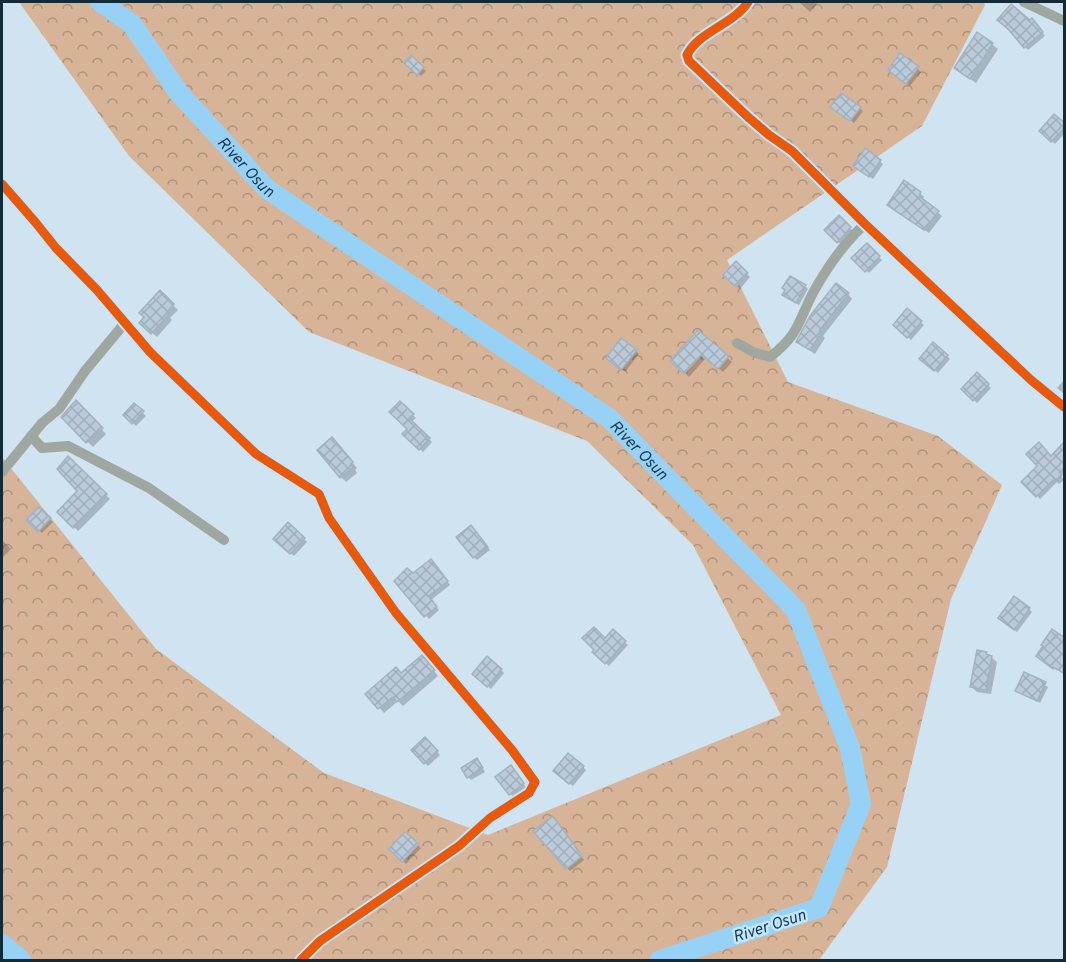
<svg xmlns="http://www.w3.org/2000/svg" width="1066" height="962" font-family="Overpass,sans-serif">
<defs>
<pattern id="forest-crowns" width="20" height="18" patternUnits="userSpaceOnUse" patternTransform="scale(1.5)"><rect width="20" height="18" fill="#d7b497"/><path d="M2 6a3 3 0 1 1 6 0M12 15a3 3 0 1 1 6 0" fill="none" stroke="#ad937c"/></pattern>
<pattern id="building-cross-hatch" width="8" height="8" patternUnits="userSpaceOnUse" patternTransform="scale(1.5)"><rect width="8" height="8" fill="#bbcad9"/><path d="M0 0l8 8M0 8l8-8" fill="none" stroke="#a0aebb"/></pattern>
</defs>
<rect width="100%" height="100%" fill="#d0e3f0"/>
<!-- forest -->
<path fill="url(#forest-crowns)" d="M19,2H984L985,5L922,126L727,260L788,382L938,436L1002,485L951,599L887,867L819,960H2V457L156,649L324,773L488,835L781,715L693,545L587,441L309,332L129,156Z"/>
<!-- shadow -->
<g fill="#0003">
<path d="M799,2H814L817,4L810,12Z"/>
<path d="M1030,22L1035,23L1045,36L1028,50L1025,47Z"/>
<path d="M978,34L998,49L976,83L955,68Z"/>
<path d="M411,57L426,71L421,76L406,63Z"/>
<path d="M918,69L921,72L910,86L893,73Z"/>
<path d="M860,108L863,111L854,123L835,110Z"/>
<path d="M1064,125V134L1055,144L1041,131Z"/>
<path d="M865,151L883,164L873,179L858,169Z"/>
<path d="M920,193L924,197L922,200L942,216L929,233L893,209Z"/>
<path d="M839,217L853,231L841,245L826,230Z"/>
<path d="M867,245L882,260L869,273L853,258Z"/>
<path d="M736,263L750,277L740,289L725,275Z"/>
<path d="M805,286L808,289L799,305L787,298Z"/>
<path d="M160,292L178,310L170,318L172,320L157,337L141,323Z"/>
<path d="M848,294L852,299L823,336L825,338L815,354L803,346Z"/>
<path d="M907,311L924,325L911,340L895,325Z"/>
<path d="M698,332L732,362L723,372L706,358L689,377L672,361Z"/>
<path d="M636,351L639,354L625,372L611,361Z"/>
<path d="M947,356L950,359L938,373L924,362Z"/>
<path d="M977,375L991,388L977,403L963,389Z"/>
<path d="M1064,380V394L1057,388Z"/>
<path d="M76,402L106,434L93,447L63,417Z"/>
<path d="M400,403L416,418L411,422L432,442L423,452L404,434L409,429Z"/>
<path d="M134,405L146,416L136,426L125,415Z"/>
<path d="M1064,443V473L1061,476L1064,480L1059,484L1057,482L1040,499L1024,482L1052,458Z"/>
<path d="M337,444L357,468L355,470L357,473L346,482L341,477Z"/>
<path d="M68,458L110,499L78,531L59,512L79,491Z"/>
<path d="M39,509L53,522L42,533L28,520Z"/>
<path d="M288,524L307,542L294,556L275,538Z"/>
<path d="M474,530L490,550L477,560L474,557Z"/>
<path d="M2,540L11,549L2,558Z"/>
<path d="M434,564L450,585L431,600L439,610L429,619L396,581L413,575Z"/>
<path d="M1029,609L1032,612L1017,632L1003,621Z"/>
<path d="M613,632L628,645L609,666L594,652Z"/>
<path d="M986,653L997,662L991,694L977,692L972,687Z"/>
<path d="M487,658L504,673L491,689L474,674Z"/>
<path d="M426,661L438,676L403,706L398,701L384,713L368,694Z"/>
<path d="M1025,674L1048,687L1040,703L1017,690Z"/>
<path d="M425,739L440,755L428,766L413,750Z"/>
<path d="M477,760L485,772L471,780L468,777Z"/>
<path d="M583,767L586,770L573,786L558,774Z"/>
<path d="M514,770L526,787L513,797L497,778Z"/>
<path d="M556,821L584,860L570,871L567,868Z"/>
<path d="M405,834L421,848L406,864L391,849Z"/>
</g>
<g fill="none" stroke-linecap="round" stroke-linejoin="round">
<!-- river -->
<g stroke="#98d1f6" stroke-width="20">
<path id="s1" d="M100,2L132,24L179,93L267,189L609,418L796,610L850,748L861,804L819,908L660,960"/>
<path d="M2,944L21,960"/>
</g>
</g>
<!-- building -->
<g fill="url(#building-cross-hatch)" stroke="#a3b2c0" stroke-width="1.5">
<path d="M1011,4L1030,20L1032,18L1043,32L1024,48L1008,29L997,20Z"/>
<path d="M977,32L993,43L970,79L954,68Z"/>
<path d="M900,53L919,67L906,84L888,70Z"/>
<path d="M411,55L424,67L417,75L404,63Z"/>
<path d="M841,93L861,107L850,121L830,107Z"/>
<path d="M1054,114L1065,123V127L1051,142L1039,131Z"/>
<path d="M865,148L881,160L869,177L853,166Z"/>
<path d="M904,180L921,192L919,196L939,211L924,230L887,205Z"/>
<path d="M839,215L851,227L837,243L824,230Z"/>
<path d="M867,243L880,256L865,272L851,258Z"/>
<path d="M736,261L748,273L736,287L723,275Z"/>
<path d="M790,276L806,285L796,303L782,295L785,290L782,288Z"/>
<path d="M836,283L849,293L819,331L821,333L810,350L796,342L810,316Z"/>
<path d="M160,290L174,304L167,312L169,314L151,334L139,323L144,317L139,313Z"/>
<path d="M907,308L922,321L907,338L893,325Z"/>
<path d="M698,330L729,356L718,369L701,355L684,374L670,361Z"/>
<path d="M621,338L637,350L621,370L606,358Z"/>
<path d="M933,342L948,355L934,371L919,359Z"/>
<path d="M977,372L989,384L973,401L961,389Z"/>
<path d="M76,400L103,428L86,443L61,417Z"/>
<path d="M400,401L414,414L409,418L430,438L419,450L402,434L407,429L389,412Z"/>
<path d="M134,403L144,411L132,424L123,415Z"/>
<path d="M332,437L353,462L351,464L353,467L340,478L317,450Z"/>
<path d="M1065,441V467L1059,472L1062,475L1055,482L1053,480L1036,497L1021,482L1037,466L1026,454L1039,442L1051,456Z"/>
<path d="M68,456L107,494L73,528L57,512L77,491L57,469Z"/>
<path d="M39,507L51,518L38,532L26,520Z"/>
<path d="M288,522L305,538L290,554L273,539Z"/>
<path d="M471,525L488,547L473,558L456,537Z"/>
<path d="M431,559L448,581L429,596L437,607L424,617L394,581L407,568L413,573Z"/>
<path d="M1014,596L1030,608L1014,630L998,618Z"/>
<path d="M594,627L605,638L613,629L626,641L605,664L592,652L594,650L582,638Z"/>
<path d="M1052,629L1065,638V674L1053,667V669L1036,656L1043,646L1041,645Z"/>
<path d="M977,650L987,652L986,654L992,656L986,690L970,687Z"/>
<path d="M422,655L435,670L397,702L393,697L378,709L365,694L396,667L401,673Z"/>
<path d="M487,656L502,669L487,687L472,674Z"/>
<path d="M1024,672L1046,682L1037,701L1015,691Z"/>
<path d="M425,737L438,751L424,764L411,750Z"/>
<path d="M568,753L584,766L569,784L553,771Z"/>
<path d="M477,758L483,768L467,778L461,768Z"/>
<path d="M511,765L524,783L509,795L495,777Z"/>
<path d="M553,816L582,856L566,869L533,831Z"/>
<path d="M405,832L419,844L402,862L389,849Z"/>
</g>
<g fill="none" stroke-linecap="round" stroke-linejoin="round">
<!-- minor -->
<g stroke="#9fa7a0" stroke-width="10">
<path d="M748,2C734,24 698,32 687,55L689,61L748,117L769,135L792,151L865,224L1031,380L1064,407"/>
<path d="M1024,2L1064,21"/>
<path d="M2,184L36,223L56,248L97,290L150,352L256,454L319,494L329,518L396,613L512,750L535,782L529,793L490,818L459,846L320,941L301,960"/>
<path d="M737,343L753,352L770,357C800,334 798,321 814,291C828,266 844,243 865,224"/>
<path d="M31,436L42,448L68,446L149,488L224,540"/>
<path d="M2,472L42,423L59,409L85,371L124,324"/>
</g>
<defs>
<g id="cycleway">
<path d="M748,2C734,24 698,32 687,55L689,61L748,117L769,135L792,151L865,224L1031,380L1064,407"/>
<path d="M2,184L36,223L56,248L97,290L150,352L256,454L319,494L329,518L396,613L512,750L535,782L529,793L490,818L459,846L320,941L301,960"/>
</g>
</defs>
<!-- cycleway casing -->
<use href="#cycleway" stroke="#c3e5fd" stroke-width="13"/>
<!-- cycleway -->
<use href="#cycleway" stroke="#e8590c" stroke-width="9"/>
</g>
<g text-anchor="middle" stroke-width="5" stroke-linejoin="round" paint-order="stroke">
<!-- water labels -->
<g font-size="16" font-style="italic" fill="#103a52" stroke="#c3e5fd">
<text dy="6" stroke="none"><textPath href="#s1" startOffset="222">River Osun</textPath></text>
<text dy="6" stroke="none"><textPath href="#s1" startOffset="708">River Osun</textPath></text>
<text transform="translate(769 925) rotate(-18)" y="6">River Osun</text>
</g>
</g>
<!-- border -->
<rect width="1066" height="962" fill="none" stroke="#132a39" stroke-width="6"/>
</svg>
